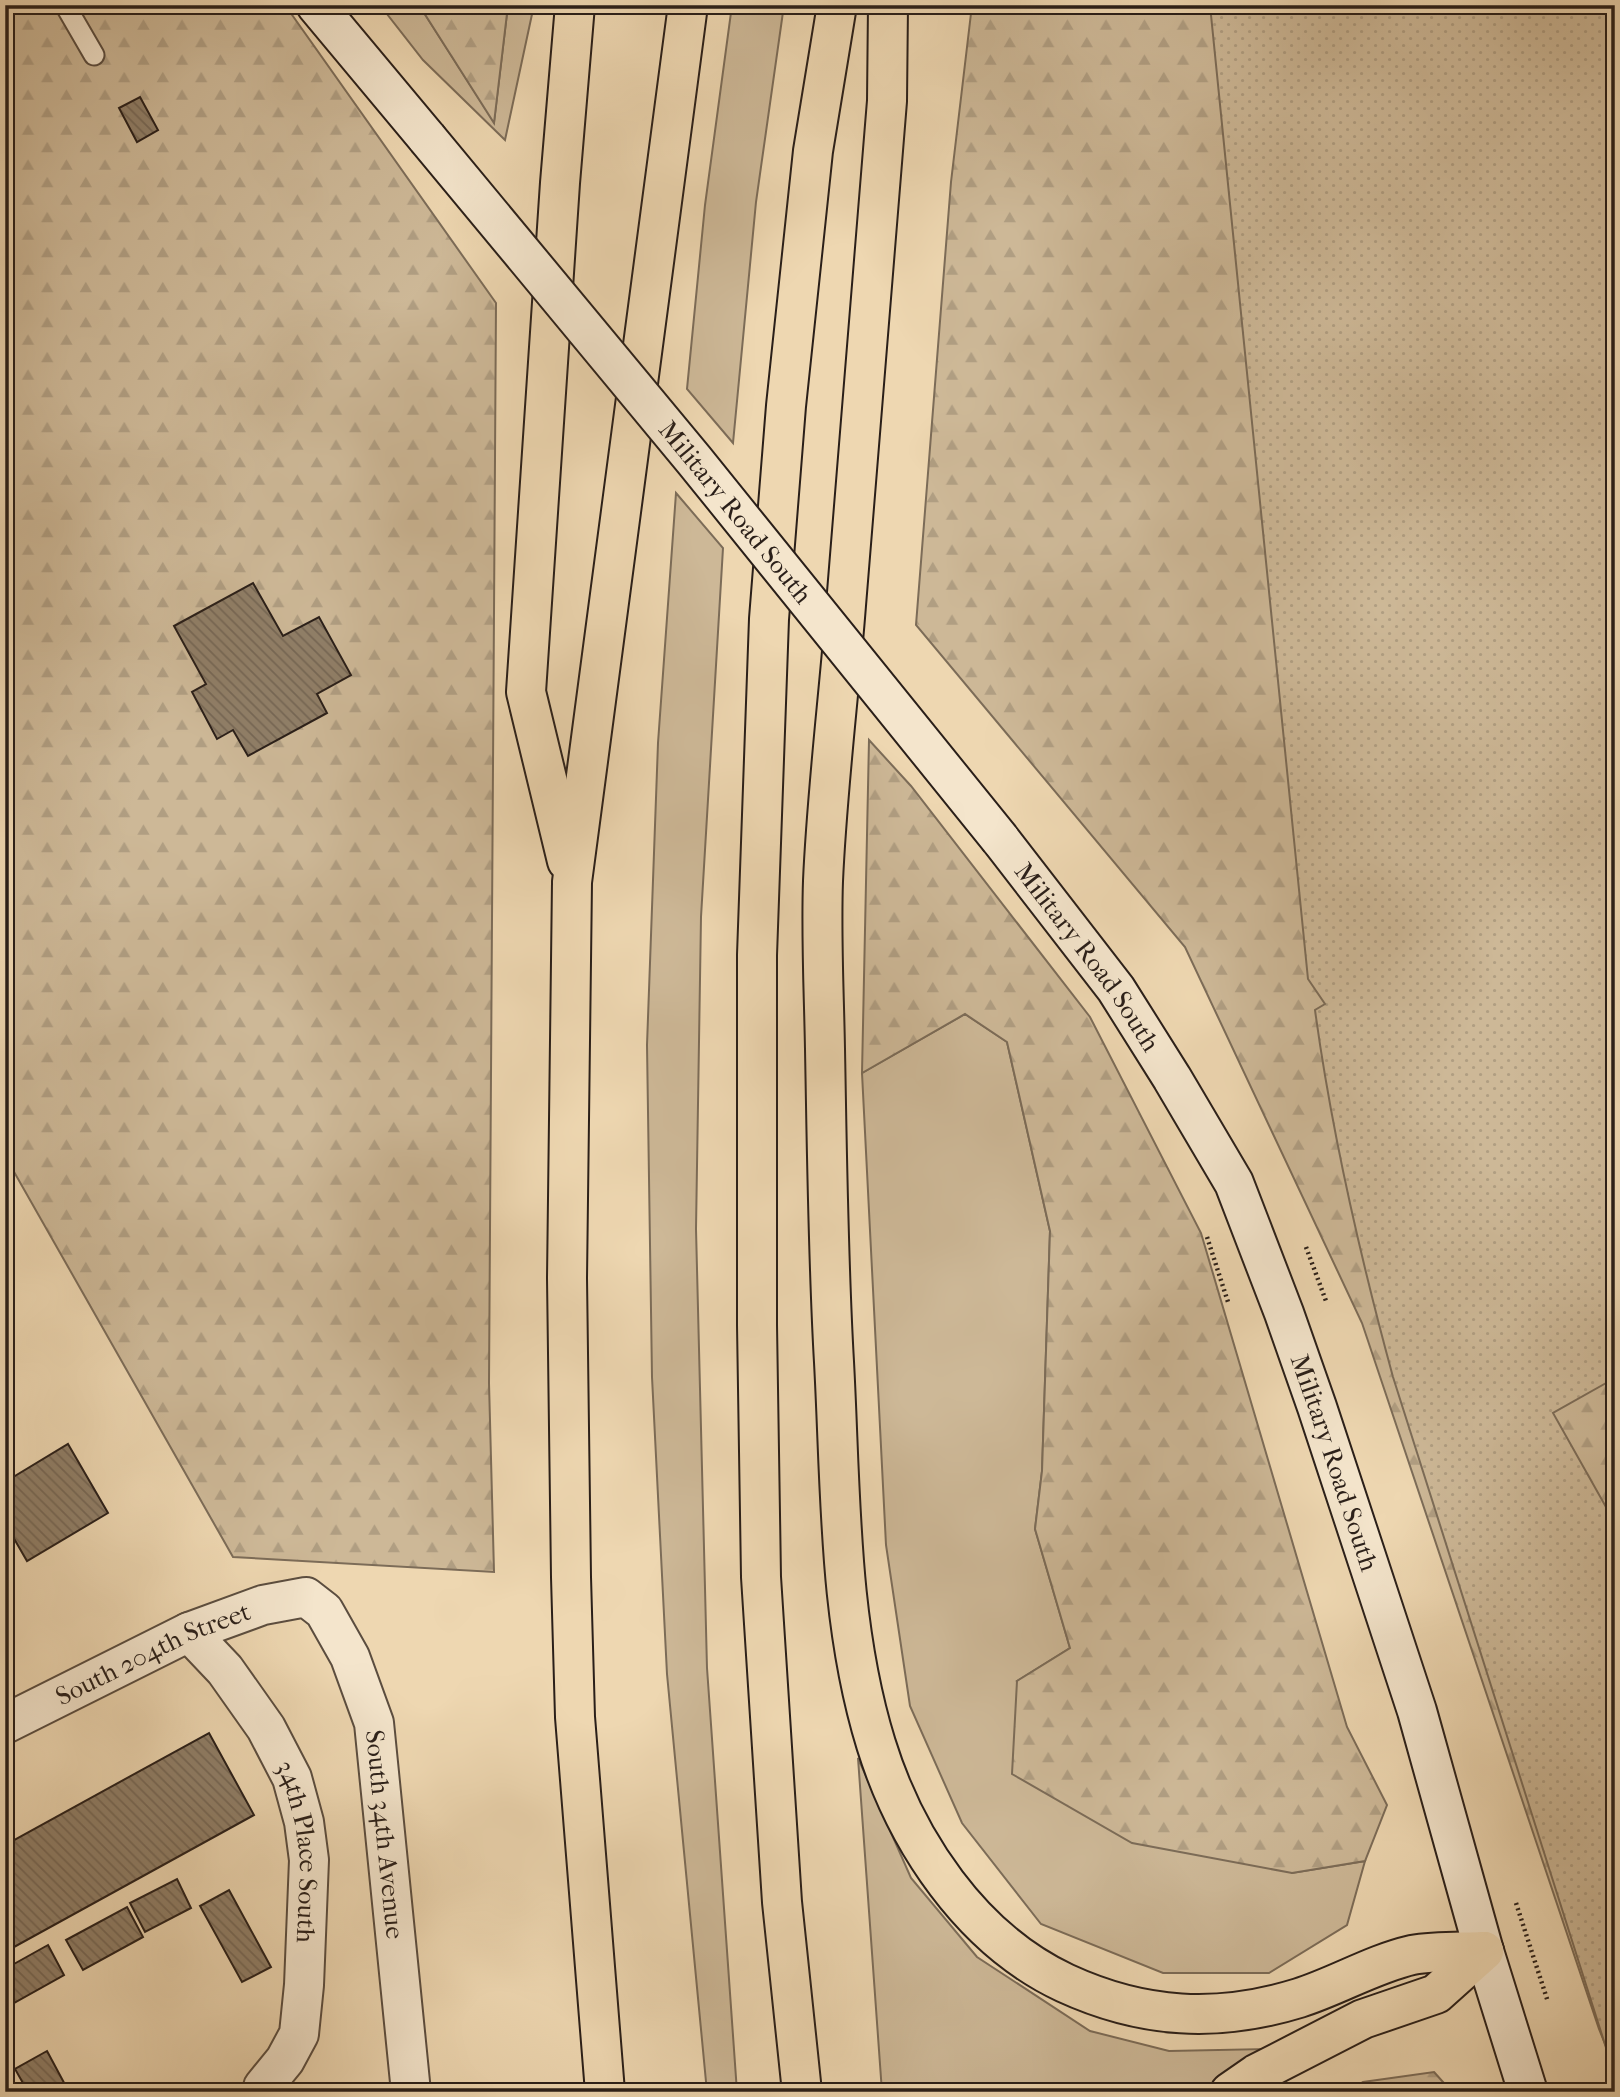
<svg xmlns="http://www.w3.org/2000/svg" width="1620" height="2097" font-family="'IM FELL French Canon',serif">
<defs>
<pattern id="forest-firs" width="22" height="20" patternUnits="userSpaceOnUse" patternTransform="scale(1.75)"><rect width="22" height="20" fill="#cdb897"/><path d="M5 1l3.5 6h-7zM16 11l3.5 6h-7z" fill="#b09e82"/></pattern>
<pattern id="park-dots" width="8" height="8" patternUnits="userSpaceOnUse" patternTransform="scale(1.75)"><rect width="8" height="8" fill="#cdb897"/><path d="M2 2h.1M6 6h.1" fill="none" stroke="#b09e82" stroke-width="1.8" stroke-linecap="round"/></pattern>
<pattern id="building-back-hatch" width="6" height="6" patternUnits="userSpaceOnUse" patternTransform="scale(1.75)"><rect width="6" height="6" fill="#907f68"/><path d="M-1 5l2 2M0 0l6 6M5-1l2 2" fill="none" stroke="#766755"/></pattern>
</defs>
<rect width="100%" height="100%" fill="#eed7b1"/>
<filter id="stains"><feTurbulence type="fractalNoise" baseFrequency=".00286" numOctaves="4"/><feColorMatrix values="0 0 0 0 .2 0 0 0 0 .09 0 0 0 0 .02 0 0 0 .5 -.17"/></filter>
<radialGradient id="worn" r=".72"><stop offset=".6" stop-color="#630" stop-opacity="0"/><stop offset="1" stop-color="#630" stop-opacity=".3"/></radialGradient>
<!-- green -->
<g fill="#cdb897" stroke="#7c6c58" stroke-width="2">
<path d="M380,5H419L494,122L508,5H534L505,140L423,60Z"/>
<path d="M732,5H784L756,202L733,443L687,389L705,205Z"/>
<path d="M676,493L723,548L701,917L696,1229L707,1668L737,2092H707L667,1674L652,1377L647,1045L658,743Z"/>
<path d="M965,1014L1007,1042L1050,1231L1042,1471L1035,1529L1070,1648L1017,1681L1292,1873L1365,1861L1347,1925L1269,1973H1163L1041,1924L962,1823L910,1706L886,1545L862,1073Z"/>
<path d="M858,1758L911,1878L977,1957L1090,2031L1169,2051L1266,2049L1201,2092H882Z"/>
</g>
<!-- forest -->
<g fill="url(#forest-firs)" stroke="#7c6c58" stroke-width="2">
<path d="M5,5H285L496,303L489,1383L494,1572L233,1557L5,1156Z"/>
<path d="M419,5H508L494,123Z"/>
<path d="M972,5H1615V2068L1599,2029L1362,1323L1185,947L916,625L951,182Z"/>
<path d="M869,740L911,786L1090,1017L1201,1233L1347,1727L1387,1805L1365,1861L1292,1873L1132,1843L1012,1774L1017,1681L1070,1648L1035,1529L1042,1471L1050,1231L1007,1042L965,1014L862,1073Z"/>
<path d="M1434,2072L1452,2092H1347L1363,2082Z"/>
</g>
<!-- park -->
<path fill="url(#park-dots)" stroke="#7c6c58" stroke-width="2" d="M1210,5H1615V1378L1553,1413L1615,1523V2076L1393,1377C1360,1256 1332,1135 1315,1010L1325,1004L1308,979Z"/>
<!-- building -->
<g fill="url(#building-back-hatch)" stroke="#2a1f19" stroke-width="2">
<path d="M140,97L158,130L137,142L119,108Z"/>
<path d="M253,583L283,636L319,617L351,675L317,694L327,713L248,756L233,730L217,739L192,692L206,684L174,626Z"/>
<path d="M68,1444L108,1513L27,1561L5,1523V1482Z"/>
<path d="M209,1733L254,1815L5,1952V1845Z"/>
<path d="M177,1879L191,1908L145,1932L130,1903Z"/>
<path d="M229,1890L271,1967L242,1982L200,1906Z"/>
<path d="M127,1907L143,1937L83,1970L66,1940Z"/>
<path d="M48,1945L64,1975L5,2008V1969Z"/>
<path d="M47,2051L69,2092H28L15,2069Z"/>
</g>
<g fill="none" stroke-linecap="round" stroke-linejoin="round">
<defs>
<path id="lane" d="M65,5L94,55"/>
<g id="street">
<path id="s1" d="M189,1632L225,1670L266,1728L292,1778L304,1822L309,1860L304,1985L299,2034L285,2060L263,2087L262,2092"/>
<path id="s2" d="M5,1724L189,1632L263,1605L306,1597L324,1611L350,1657L374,1723L411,2092"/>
</g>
<g id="secondary">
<path d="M316,5L427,138"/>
<path id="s3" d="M1000,839L1116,989L1172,1078L1234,1183L1284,1313L1317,1407L1417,1711L1484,1951L1528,2092"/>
</g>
<g id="highway">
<path d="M888,5L887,101C874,269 860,437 846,605C839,696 827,789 823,881C821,937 824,993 825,1049C827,1154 828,1258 834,1362C841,1490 838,1621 876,1744C906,1841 971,1939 1065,1983C1143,2019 1218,2023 1299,1998C1337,1986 1373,1964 1412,1955C1435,1951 1460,1952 1484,1951"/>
<path d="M567,861L526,692L560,183L575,5"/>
<path d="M605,2092L575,1717L571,1577L567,1278L572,882L688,5"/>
<path d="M802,2092L782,1902L761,1577L757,1325V955L769,619L786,406L813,151L837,5"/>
<path d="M1230,2092L1256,2074L1363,2019L1436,1994L1484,1951"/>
</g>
</defs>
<!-- lane casing -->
<use href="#lane" stroke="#5b4d3f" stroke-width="23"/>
<!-- street casing -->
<use href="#street" stroke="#5b4d3f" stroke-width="42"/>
<!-- secondary casing -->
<use href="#secondary" stroke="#2a1f19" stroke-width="42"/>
<!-- highway casing -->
<use href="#highway" stroke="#2a1f19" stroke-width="42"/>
<!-- path -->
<g stroke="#2a1f19" stroke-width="4.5" stroke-dasharray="2 3.5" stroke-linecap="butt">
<path d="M1207,1237L1228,1302"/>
<path d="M1306,1247L1326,1301"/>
<path d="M1516,1903L1548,2002"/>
</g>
<!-- lane -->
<use href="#lane" stroke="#f4e5cc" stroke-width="19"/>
<!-- street -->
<use href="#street" stroke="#f4e5cc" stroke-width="38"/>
<!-- secondary -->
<use href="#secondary" stroke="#f4e5cc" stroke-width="38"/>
<!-- highway -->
<use href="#highway" stroke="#eed7b1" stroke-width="38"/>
<defs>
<g id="secondary-bridge">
<path id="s4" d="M427,138L694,460L1000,839"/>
</g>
</defs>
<!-- secondary-bridge casing -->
<use href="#secondary-bridge" stroke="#2a1f19" stroke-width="42" stroke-linecap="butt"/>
<!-- secondary-bridge -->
<use href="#secondary-bridge" stroke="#f4e5cc" stroke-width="38"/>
</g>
<g text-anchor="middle" stroke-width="6" stroke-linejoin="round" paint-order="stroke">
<!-- street labels -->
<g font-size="26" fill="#2a1f19" stroke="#f4e5cc">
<text dy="9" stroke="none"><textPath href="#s4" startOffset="485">Military Road South</textPath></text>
<text dy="9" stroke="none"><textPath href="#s3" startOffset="147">Military Road South</textPath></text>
<text dy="9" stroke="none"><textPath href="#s3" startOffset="714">Military Road South</textPath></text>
<text dy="9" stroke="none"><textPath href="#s2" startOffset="164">South 204th Street</textPath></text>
<text dy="9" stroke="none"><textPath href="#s2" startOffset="586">South 34th Avenue</textPath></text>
<text dy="9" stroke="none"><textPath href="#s1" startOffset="254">34th Place South</textPath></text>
</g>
</g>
<!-- margin -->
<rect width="1620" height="2097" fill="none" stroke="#eed7b1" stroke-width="28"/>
<rect x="7" y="7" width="1606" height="2083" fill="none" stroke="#2a1f19" stroke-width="3.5"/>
<rect x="14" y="14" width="1592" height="2069" fill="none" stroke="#2a1f19" stroke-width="2"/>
<rect width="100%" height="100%" filter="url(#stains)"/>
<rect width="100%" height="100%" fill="url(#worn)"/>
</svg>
